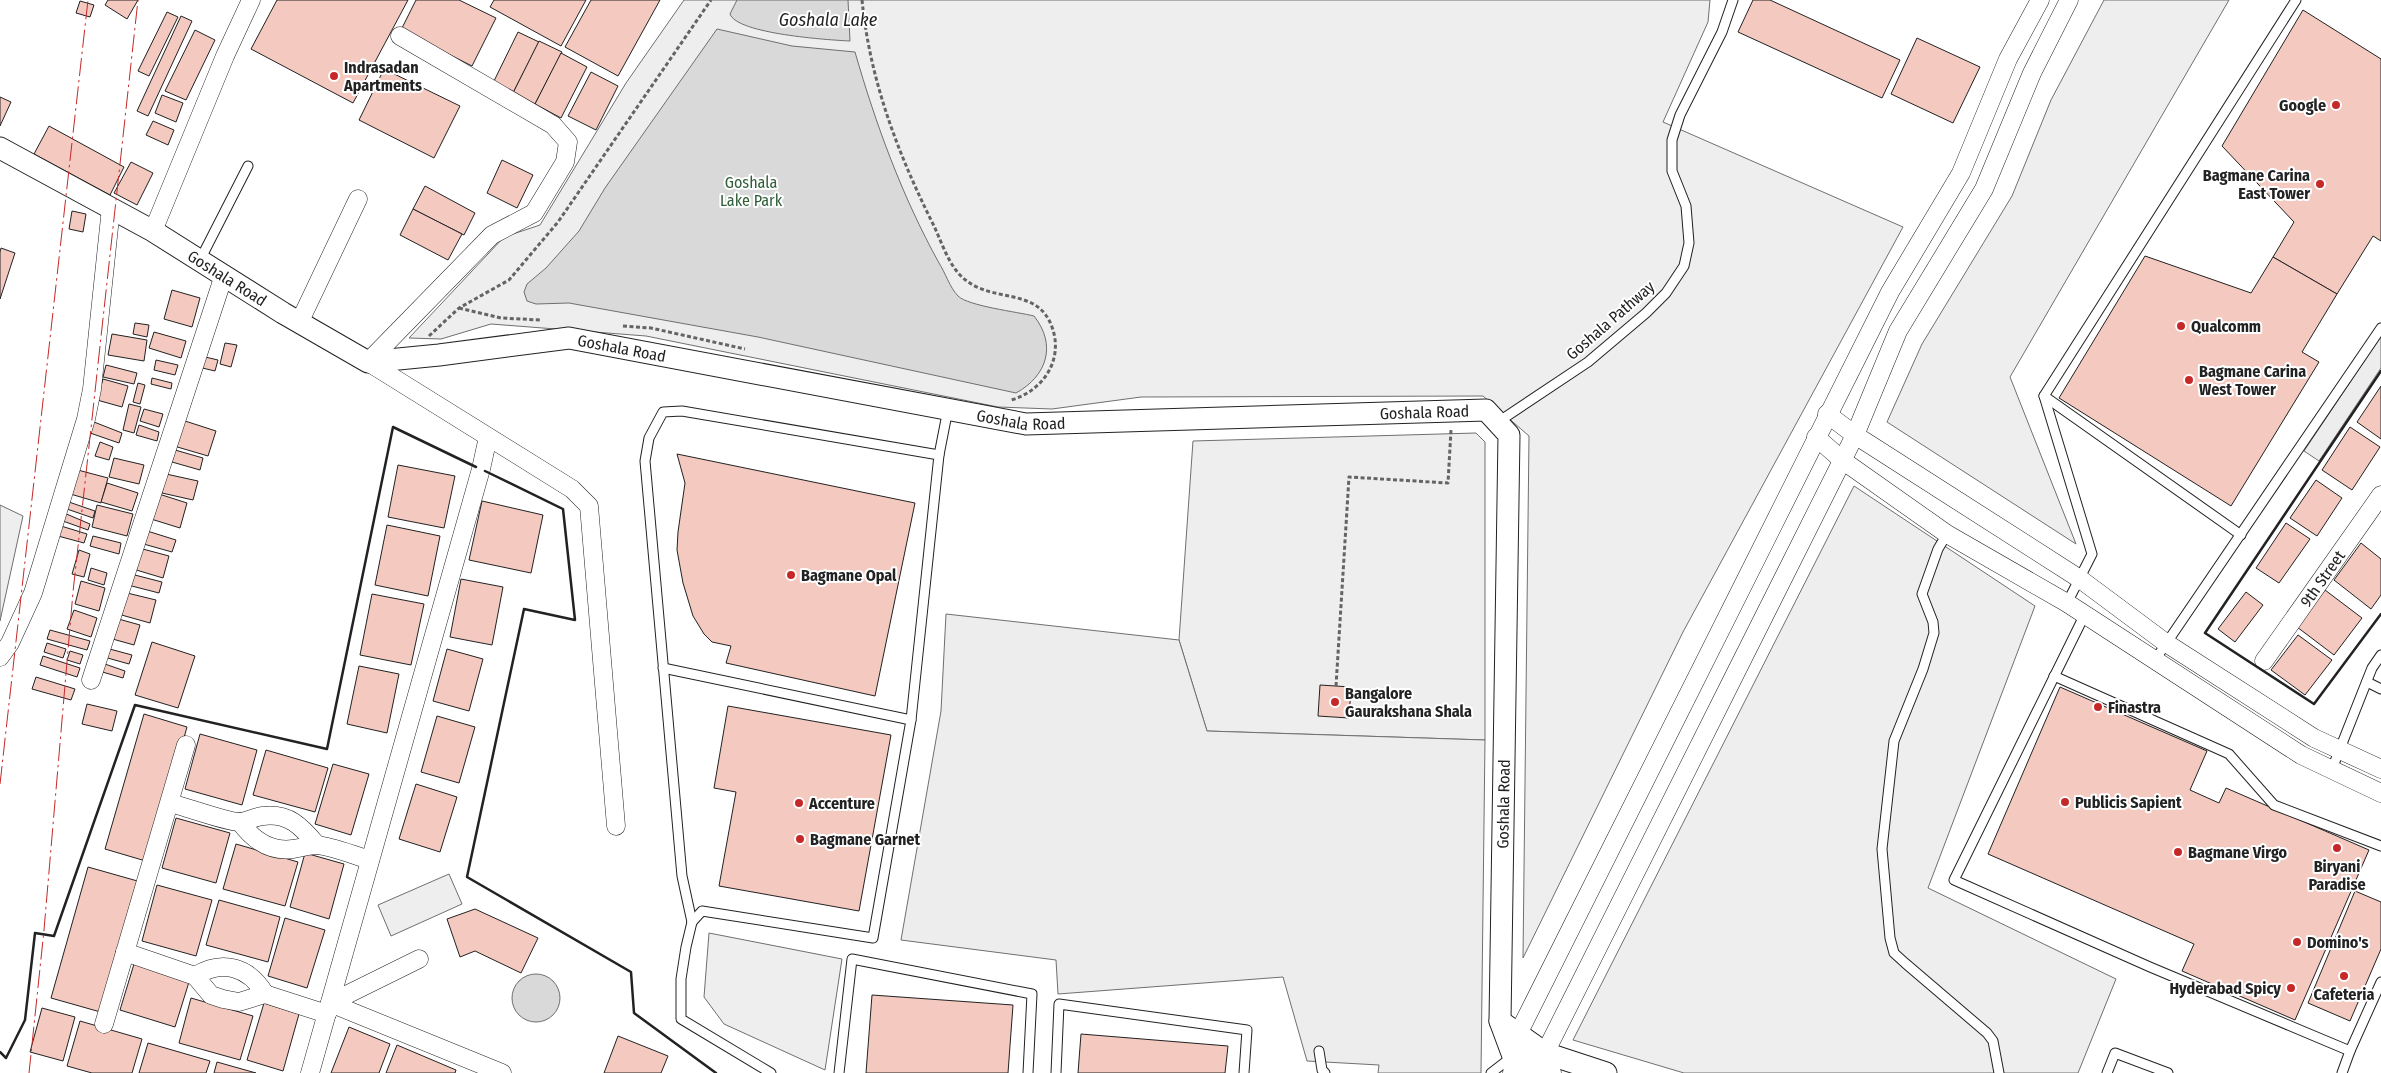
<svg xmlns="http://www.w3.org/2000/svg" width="2381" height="1073" font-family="'Fira Sans Condensed',sans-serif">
<rect width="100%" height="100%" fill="#fff"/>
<!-- green -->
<g fill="#eee" stroke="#6f6f6f">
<path d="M684,0H1710L1708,22L1663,122L1903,227L1683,632L1523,958L1529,436L1483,396L1141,397L1052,409L998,407L646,336L491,324L441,339L409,338L504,237L540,225L626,83Z"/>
<path d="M2104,0H2229L2010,377L2076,544L1887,422L1922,344L2012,196L2051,100Z"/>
<path d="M1476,433L1485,442V740L1207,731L1179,640L1193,441Z"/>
<path d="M1854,486L2035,606L1928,888L2116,979L2078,1073H1684L1573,1040Z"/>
<path d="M0,505L23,516L0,621Z"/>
<path d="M449,874L462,904L391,936L378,905Z"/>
<path d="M709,933L842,959L825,1070L724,1024L704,997Z"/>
</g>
<!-- parking -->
<g fill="#ededed" stroke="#6f6f6f">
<path d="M2381,336V368L2319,461L2304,451Z"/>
<path d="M946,614L1179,640L1207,731L1485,740L1481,1073H1378L1379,1065L1307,1061L1283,977L1058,994L1056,960L901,940L941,711Z"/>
</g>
<!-- water -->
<g fill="#d9d9d9" stroke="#6f6f6f">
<path d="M737,0H848L850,41C829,40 737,34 730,14Z"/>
<path d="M717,29L792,46L855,52C876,125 902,196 939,263C945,272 950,288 958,296C968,306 1018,312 1034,316C1057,345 1047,376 1016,393L758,337L569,303L536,304L527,301L524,292L527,284L546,268L579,231L605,188Z"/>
<circle cx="536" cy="998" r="24"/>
</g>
<!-- building -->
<g fill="#f3c9c0" stroke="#222">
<path d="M108,0H138L127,19L105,5Z"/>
<path d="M277,0H408L353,103L251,49Z"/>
<path d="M416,0H459L496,18L472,66L401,30Z"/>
<path d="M494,0H586L561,46L490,7Z"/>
<path d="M591,0H660L618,76L565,47Z"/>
<path d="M1753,0H1770L1900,60L1882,98L1738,32Z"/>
<path d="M80,1L94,5L90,17L76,13Z"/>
<path d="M2303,10L2381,59V241L2373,236L2337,294L2273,257L2294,222L2222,146Z"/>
<path d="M167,12L178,17L149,76L138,71Z"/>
<path d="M181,16L192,21L148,116L137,111Z"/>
<path d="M195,30L215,40L186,100L165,91Z"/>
<path d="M518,32L539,42L513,93L493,83Z"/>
<path d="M1917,38L1980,67L1953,123L1891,94Z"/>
<path d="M539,41L562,52L535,104L513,93Z"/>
<path d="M561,53L587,67L561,118L535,104Z"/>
<path d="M384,69L460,106L434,158L359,120Z"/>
<path d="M591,72L618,86L596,130L568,116Z"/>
<path d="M162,95L183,103L176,122L155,113Z"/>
<path d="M0,97L11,102L0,126Z"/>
<path d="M153,121L174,130L168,145L146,135Z"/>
<path d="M49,126L124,167L110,195L34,154Z"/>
<path d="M502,160L533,175L517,208L487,193Z"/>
<path d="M131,162L153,173L137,205L114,193Z"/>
<path d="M425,186L475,213L464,235L413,209Z"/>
<path d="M413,209L462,234L448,260L400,235Z"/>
<path d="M72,211L86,214L83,232L69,229Z"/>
<path d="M1,248L15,253L0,299V252Z"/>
<path d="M2145,256L2251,293L2273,257L2337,294L2302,352L2319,362L2231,506L2059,398Z"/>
<path d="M172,290L200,298L192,327L164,319Z"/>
<path d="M135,323L149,325L147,337L133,334Z"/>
<path d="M154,332L186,341L181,358L149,348Z"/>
<path d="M112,334L147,340L144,361L108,355Z"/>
<path d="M225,343L237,345L231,367L220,364Z"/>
<path d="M201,356L218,360L215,371L198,367Z"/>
<path d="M156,360L178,365L175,375L154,370Z"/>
<path d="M106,365L137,373L134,384L103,377Z"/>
<path d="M152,378L172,383L171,389L151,384Z"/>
<path d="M103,379L128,386L122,407L97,400Z"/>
<path d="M138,383L145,385L140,404L133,402Z"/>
<path d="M2381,386V439L2357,422Z"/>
<path d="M129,404L141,407L134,433L123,430Z"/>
<path d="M144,409L163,414L159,427L140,421Z"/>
<path d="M182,420L216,431L208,456L174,446Z"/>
<path d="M94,422L122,433L119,443L90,433Z"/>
<path d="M139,425L159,432L157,441L136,435Z"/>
<path d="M2350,427L2380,447L2352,490L2322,470Z"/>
<path d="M100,442L113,447L109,460L95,456Z"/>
<path d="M175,450L203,458L200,470L172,462Z"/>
<path d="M677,454L915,503L875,696L726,663L731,646L712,642L704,634L693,616L683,583L677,550L678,532L685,483Z"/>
<path d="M114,458L144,465L139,484L109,477Z"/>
<path d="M398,465L455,476L444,528L388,517Z"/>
<path d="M74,469L108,478L101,503L67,493Z"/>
<path d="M166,474L198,481L193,500L162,493Z"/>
<path d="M2316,480L2342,498L2317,536L2290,518Z"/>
<path d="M107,483L138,493L132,511L101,502Z"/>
<path d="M159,494L187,503L180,528L151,519Z"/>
<path d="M66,501L95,511L93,518L64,508Z"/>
<path d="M482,501L543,515L531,573L469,560Z"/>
<path d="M97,505L133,514L127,536L92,527Z"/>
<path d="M64,513L90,524L88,530L60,520Z"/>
<path d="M2286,523L2310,539L2279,583L2256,568Z"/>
<path d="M387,525L440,536L428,596L375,585Z"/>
<path d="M61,526L87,534L84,543L58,536Z"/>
<path d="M144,530L176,540L172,552L140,543Z"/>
<path d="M93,536L121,543L119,554L90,546Z"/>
<path d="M2361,543L2381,559V595L2371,609L2334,580Z"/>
<path d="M139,548L169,556L163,578L133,569Z"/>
<path d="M79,550L90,554L84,577L72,574Z"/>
<path d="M91,568L107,573L104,585L88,580Z"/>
<path d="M127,573L162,582L159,593L124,584Z"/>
<path d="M461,579L503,587L492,645L450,637Z"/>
<path d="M81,581L105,588L99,611L75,604Z"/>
<path d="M2325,590L2362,618L2334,655L2297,627Z"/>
<path d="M123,592L156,600L150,623L118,614Z"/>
<path d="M2246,592L2263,605L2235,642L2218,629Z"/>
<path d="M372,594L424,604L411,665L360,655Z"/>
<path d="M74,610L97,618L91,637L67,629Z"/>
<path d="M115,618L140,625L134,645L109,638Z"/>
<path d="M50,630L90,641L87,650L47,639Z"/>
<path d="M2298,635L2332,660L2305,695L2271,670Z"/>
<path d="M152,642L195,656L178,708L135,695Z"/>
<path d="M47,643L66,649L63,658L44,652Z"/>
<path d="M106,648L132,655L129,664L104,657Z"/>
<path d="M447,649L483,659L469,711L433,701Z"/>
<path d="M70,651L83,655L80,664L67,660Z"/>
<path d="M43,656L80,668L77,677L40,665Z"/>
<path d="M102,663L125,671L123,678L99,671Z"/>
<path d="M359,666L399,674L387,733L347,724Z"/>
<path d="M36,677L75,689L71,700L32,689Z"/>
<path d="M1320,685L1351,687L1349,718L1318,716Z"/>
<path d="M2060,687L2207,751L2190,790L2219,803L2226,788L2369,850L2295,1020L2182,971L2194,944L1988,854Z"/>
<path d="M87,704L117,711L112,731L82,724Z"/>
<path d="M728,706L891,735L859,911L719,886L736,792L714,788Z"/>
<path d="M144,714L187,727L149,862L105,849Z"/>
<path d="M437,716L475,727L459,783L421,772Z"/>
<path d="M200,734L257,750L242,805L185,789Z"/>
<path d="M266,750L328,768L315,812L253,795Z"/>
<path d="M333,764L369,774L351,835L315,824Z"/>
<path d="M416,784L457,797L440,852L399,839Z"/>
<path d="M176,818L230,833L216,883L162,868Z"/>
<path d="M236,844L298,862L285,906L223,889Z"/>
<path d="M305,853L344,864L329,919L290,907Z"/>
<path d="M88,867L141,882L104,1013L51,998Z"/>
<path d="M157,885L212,900L196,956L142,941Z"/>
<path d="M2355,891L2381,902V949L2350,1021L2308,1003Z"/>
<path d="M219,900L280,917L268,962L206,945Z"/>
<path d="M475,909L538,938L521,973L475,951L460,957L447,919Z"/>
<path d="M285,918L325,930L307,988L268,976Z"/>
<path d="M134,964L189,982L175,1027L120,1010Z"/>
<path d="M872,995L1013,1005L1008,1073H866Z"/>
<path d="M191,998L253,1016L240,1060L179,1043Z"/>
<path d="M264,1003L299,1014L283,1071L247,1060Z"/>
<path d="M42,1008L75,1017L63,1061L30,1052Z"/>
<path d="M80,1021L142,1039L132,1073H92L67,1066Z"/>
<path d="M349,1027L390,1044L379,1073H331Z"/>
<path d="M1081,1034L1228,1046L1225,1073H1078Z"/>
<path d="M618,1036L668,1056L661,1073H604Z"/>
<path d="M148,1043L210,1061L206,1073H139Z"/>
<path d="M397,1045L456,1070L455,1073H386Z"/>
<path d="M217,1062L256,1073H214Z"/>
</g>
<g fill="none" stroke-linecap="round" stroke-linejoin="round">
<defs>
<g id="service">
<path d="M200,260L248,166"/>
<path d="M2044,396L2241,535"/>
<path d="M1498,422L1588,362L1646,313L1666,293L1684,266L1689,243L1686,206L1672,171V140L1680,115L1722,32L1733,0"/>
<path d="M939,455L948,409"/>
<path d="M1947,534L1938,549L1922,594L1933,622L1934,633L1923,669L1894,741L1882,849L1890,938L1894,953L1905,963L1987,1033L1993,1041L1999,1073"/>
<path d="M2067,603L2092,554L2044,396L2296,0"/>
<path d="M2085,614L1954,880L2150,967L2350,1051L2381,982"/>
<path d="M2155,660L2381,328"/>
<path d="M663,668L911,720L873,938L702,911L692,922L686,947L681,979V1019L771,1073"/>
<path d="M2054,676L2229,754L2274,805L2381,846"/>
<path d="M2367,682L2381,689"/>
<path d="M2332,769L2372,668L2381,655"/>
<path d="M692,922L682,876L645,461L649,438L663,412L682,411L939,455L911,720"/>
<path d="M1319,1051L1322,1070L1325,1073"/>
<path d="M839,1073L852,959L1032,994L1028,1073"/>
<path d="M1056,1073L1059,1004L1247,1030L1244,1073"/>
<path d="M1491,1073L1513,1056"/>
<path d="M2107,1073L2115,1053L2168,1073"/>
<path d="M2342,1073L2350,1051"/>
</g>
<g id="minor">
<path d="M2069,0L2032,73L1984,189L1898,331L1855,435L2080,579L2166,643L2314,738L2381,769"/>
<path d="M400,36L553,125L568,142L565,162L534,213L492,235L368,362L572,489L589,506L616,826"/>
<path d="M153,231L225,56L251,0"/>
<path d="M299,323L358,199"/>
<path d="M1816,437L1842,460L1947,534L2067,603L2301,755L2381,793"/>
<path d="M0,657L10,643L33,593L86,419L92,389L111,208"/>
<path id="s1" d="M2264,661L2381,495"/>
<path d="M91,680L224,275"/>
<path d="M170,803C183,806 230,823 240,822C247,821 255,817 263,816C289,813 301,826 317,845"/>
<path d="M240,822C253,840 270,852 293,849C301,848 309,845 316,845C332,846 355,856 370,860"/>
<path d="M125,952L195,976L211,995L223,999L239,1002L265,994L327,1014"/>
<path d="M419,959L330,1003L502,1073"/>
<path d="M195,976C223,959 249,967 265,994"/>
<path d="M104,1024L186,745"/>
<path d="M310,1073L481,469L488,437"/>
<path d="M1512,1073L1518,1034L1890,292L1961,173L2008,59L2040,0"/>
<path d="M1552,1073L1545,1053L1855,435L1827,414"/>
</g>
<g id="tertiary">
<path id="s2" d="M0,148L153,231L283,313L368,362L439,355L569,338L1026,424L1486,410L1509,435L1500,1021L1513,1056L1540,1073"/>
<path d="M1500,1021L1545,1053L1606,1073"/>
</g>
</defs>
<!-- service casing -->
<use href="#service" stroke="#222" stroke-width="11"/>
<!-- minor casing -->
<use href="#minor" stroke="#222" stroke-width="19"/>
<!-- tertiary casing -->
<use href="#tertiary" stroke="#222" stroke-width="23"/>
<!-- path -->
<g stroke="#646464" stroke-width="3" stroke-dasharray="4 2.5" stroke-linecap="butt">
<path d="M862,0C870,81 898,154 934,226C942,243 948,263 961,276C990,305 1037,285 1052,327C1064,360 1043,391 1011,400"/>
<path d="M459,308L501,318L540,320"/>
<path d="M623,326L651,328L745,349"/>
<path d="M429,336L459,308L509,280L558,222L711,0"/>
<path d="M1336,686L1349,477L1448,483L1451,430"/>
</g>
<!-- service -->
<use href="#service" stroke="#fff" stroke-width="9"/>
<!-- minor -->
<use href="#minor" stroke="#fff" stroke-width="18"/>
<!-- tertiary -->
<use href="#tertiary" stroke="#fff" stroke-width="21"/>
<!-- wall -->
<g stroke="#222" stroke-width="2.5">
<path d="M2381,371L2205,633L2314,704L2381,614"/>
<path d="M485,471L563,509L575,620L524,609L467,877L631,972L634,1013L716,1073"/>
<path d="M0,1052L6,1058L25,1020L35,933L54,936L135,705L327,749L393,427L476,467"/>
</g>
<!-- power -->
<g stroke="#c62828" stroke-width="1" stroke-dasharray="18 4 2.5 4" stroke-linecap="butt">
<path d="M0,784L88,0"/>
<path d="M29,1073L44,930L73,592L138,0"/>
</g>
</g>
<!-- markers -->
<g fill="#c62828" stroke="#fff" stroke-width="2">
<circle cx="334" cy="76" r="5"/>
<circle cx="2336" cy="105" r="5"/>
<circle cx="2320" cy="184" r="5"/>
<circle cx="2181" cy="326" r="5"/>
<circle cx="2189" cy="380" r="5"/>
<circle cx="791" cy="575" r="5"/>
<circle cx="1335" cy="702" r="5"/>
<circle cx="2098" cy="707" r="5"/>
<circle cx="2065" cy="802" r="5"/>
<circle cx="799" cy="803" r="5"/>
<circle cx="800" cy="839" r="5"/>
<circle cx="2337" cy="848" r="5"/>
<circle cx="2178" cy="852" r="5"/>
<circle cx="2297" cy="942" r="5"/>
<circle cx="2344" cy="976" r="5"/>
<circle cx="2291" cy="988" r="5"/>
</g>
<g text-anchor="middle" stroke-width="4" stroke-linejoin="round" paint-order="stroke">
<!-- poi labels -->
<g font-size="16" font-weight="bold" fill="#222" stroke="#fff" text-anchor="start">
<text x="344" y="73">Indrasadan<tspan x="344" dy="18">Apartments</tspan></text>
<text x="2326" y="111" text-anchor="end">Google</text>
<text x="2310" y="181" text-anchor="end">Bagmane Carina<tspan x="2310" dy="18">East Tower</tspan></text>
<text x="2191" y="332">Qualcomm</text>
<text x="2199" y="377">Bagmane Carina<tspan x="2199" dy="18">West Tower</tspan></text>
<text x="801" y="581">Bagmane Opal</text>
<text x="1345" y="699">Bangalore<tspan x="1345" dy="18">Gaurakshana Shala</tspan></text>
<text x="2108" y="713">Finastra</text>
<text x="2075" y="808">Publicis Sapient</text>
<text x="809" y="809">Accenture</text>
<text x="810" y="845">Bagmane Garnet</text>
<text x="2188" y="858">Bagmane Virgo</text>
<text x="2337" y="872" text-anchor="middle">Biryani<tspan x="2337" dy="18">Paradise</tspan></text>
<text x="2307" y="948">Domino's</text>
<text x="2281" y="994" text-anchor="end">Hyderabad Spicy</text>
<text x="2344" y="1000" text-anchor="middle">Cafeteria</text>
</g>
<!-- park labels -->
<g font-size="16" fill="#2f5e38" stroke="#fff">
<text x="751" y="188">Goshala<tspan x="751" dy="18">Lake Park</tspan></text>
</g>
<!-- street labels -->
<g font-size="16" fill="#222" stroke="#fff">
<text dy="6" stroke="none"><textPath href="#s2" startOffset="262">Goshala Road</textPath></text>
<text transform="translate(1610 320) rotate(-41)" y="6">Goshala Pathway</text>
<text dy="6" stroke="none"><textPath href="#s2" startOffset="682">Goshala Road</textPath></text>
<text dy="6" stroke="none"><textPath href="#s2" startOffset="1492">Goshala Road</textPath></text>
<text dy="6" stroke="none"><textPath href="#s2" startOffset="1088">Goshala Road</textPath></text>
<text dy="6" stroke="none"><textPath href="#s1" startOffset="101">9th Street</textPath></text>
<text transform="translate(1503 804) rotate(-89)" y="6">Goshala Road</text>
</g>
<!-- water labels -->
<g font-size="18" font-style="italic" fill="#222" stroke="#fff">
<text x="828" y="26">Goshala Lake</text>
</g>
</g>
</svg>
